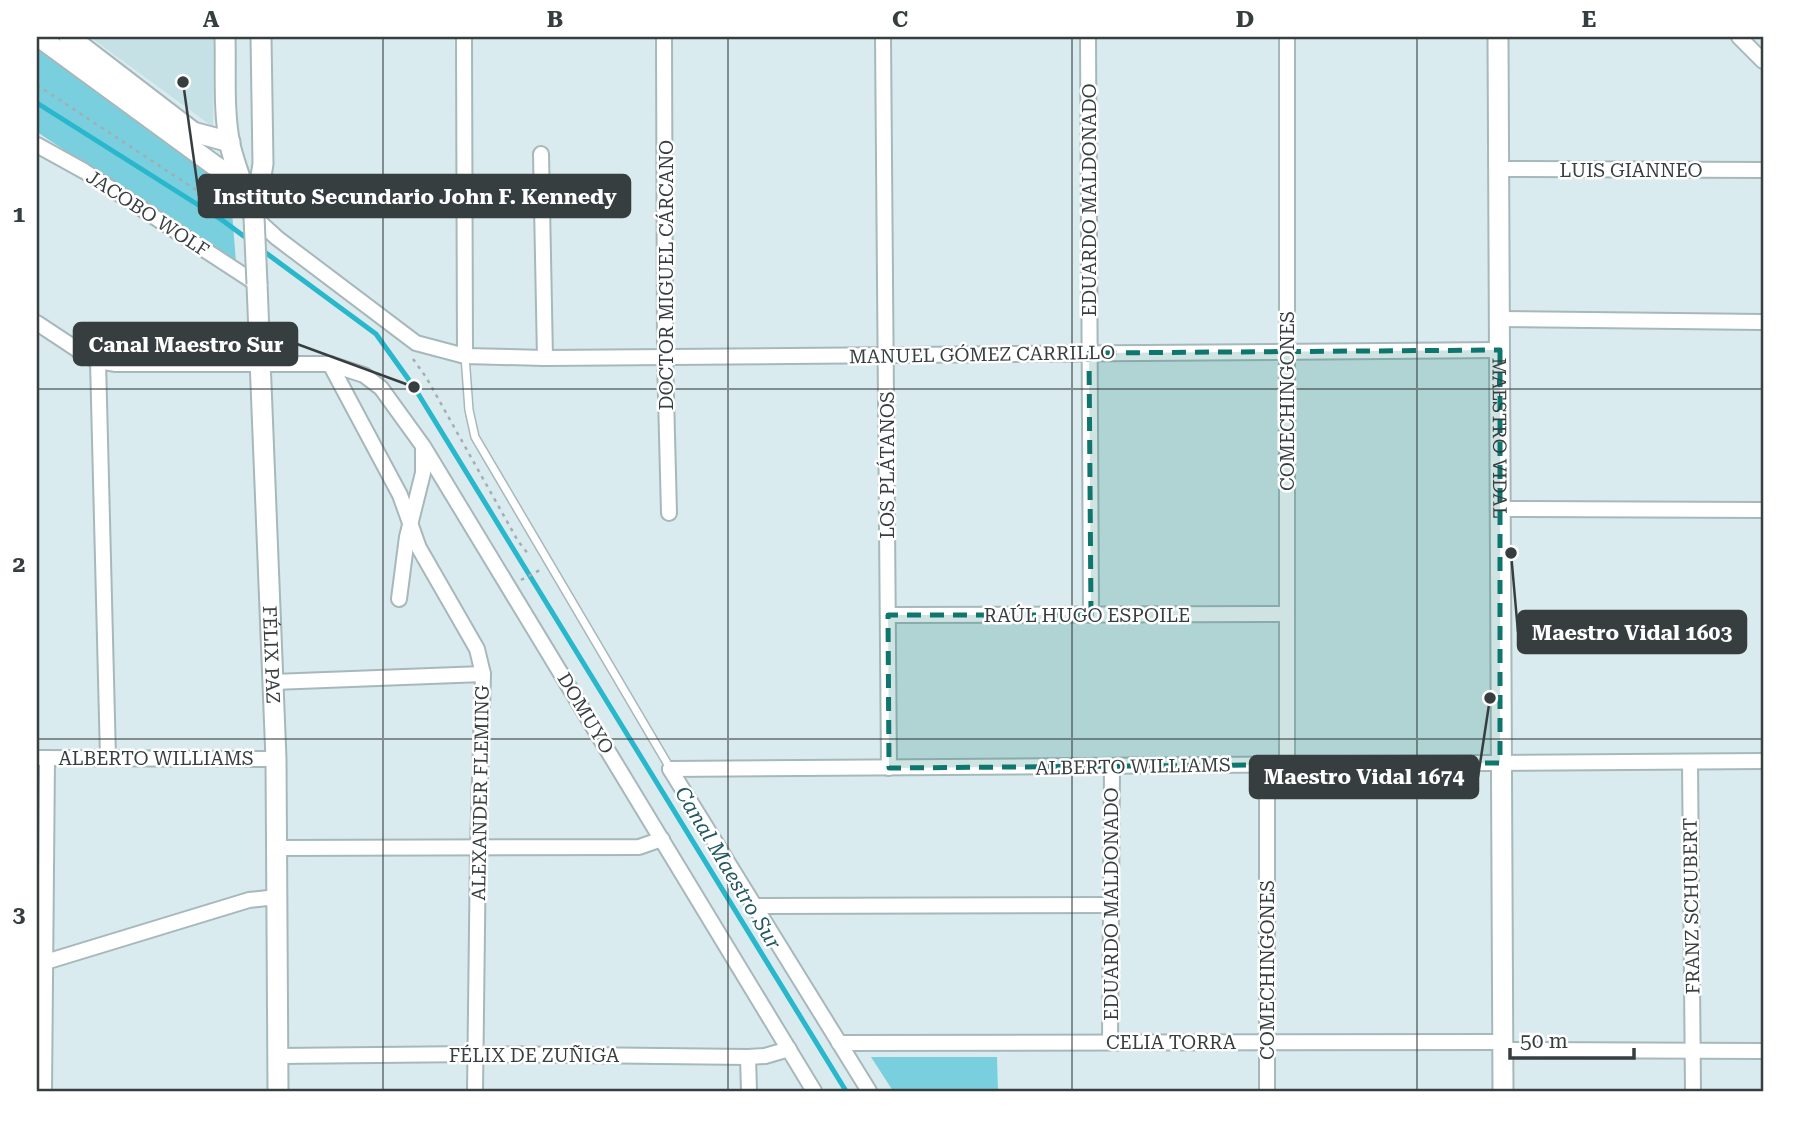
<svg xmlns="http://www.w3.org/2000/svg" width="1800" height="1128" font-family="'Roboto Serif',serif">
<rect width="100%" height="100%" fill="#d9ebee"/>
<!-- built -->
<path fill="#c6e1e6" d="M90,37H214L213,127Z"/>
<!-- green -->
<g fill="#7acfdf">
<path d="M37,49L212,174L232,211L236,263L37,132Z"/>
<path d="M871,1057H997L998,1091H893Z"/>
</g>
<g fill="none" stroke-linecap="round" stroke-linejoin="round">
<!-- stream -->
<g stroke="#29b7cc" stroke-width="5">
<path d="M37,103L222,220L249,240"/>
<path d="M262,250L376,334L414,387L846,1091"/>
</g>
<defs>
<path id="lane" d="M465,356L469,410L475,437L670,768"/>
<g id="street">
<path d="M464,37L465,356"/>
<path d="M664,37L665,357L669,513"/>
<path d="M883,37L889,768"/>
<path d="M1088,37L1091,615"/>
<path d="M1287,37V765"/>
<path d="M1739,37L1763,61"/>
<path d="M37,145L84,171L257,284"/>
<path d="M541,154L545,358"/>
<path d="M1499,169L1763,170"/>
<path d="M254,217L277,238L416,343L465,356L545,358L1500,350"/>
<path d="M1499,319L1763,322"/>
<path d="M37,323L87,356L98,361L116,364H330L364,375L381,388L423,446L814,1091"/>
<path d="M98,361L108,758"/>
<path d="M330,364L400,495L419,548L477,649L483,674L478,848L475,1091"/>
<path d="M1500,509L1763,510"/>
<path d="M399,599L407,537L423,473V449"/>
<path d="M888,615L1286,614"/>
<path d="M273,682L483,674"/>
<path d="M37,758L276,759"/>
<path d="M1690,762L1693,1091"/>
<path d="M1267,764V1091"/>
<path d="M670,769L1763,761"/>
<path d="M670,769L869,1091"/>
<path d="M277,848L639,847L662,839"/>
<path d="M755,906L1110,905"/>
<path d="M39,964L249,900L277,897"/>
<path d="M1110,1042L1112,766"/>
<path d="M839,1043L1503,1042"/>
<path d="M1503,1050L1763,1051"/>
<path d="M278,1056L475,1054L748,1057L765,1056L789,1049"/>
<path d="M748,1057L749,1091"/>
<path d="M44,1091L47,758"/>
</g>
<g id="secondary">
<path d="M39,37L214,165L222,170H237"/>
<path d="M69,37L193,132L230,142"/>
<path d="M225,37C226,72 223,110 230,145C236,170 246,193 254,217"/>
<path id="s1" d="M1498,37L1503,1091"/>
<path d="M255,212L263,164L261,37"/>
<path id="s2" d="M257,284L276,759L278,1091"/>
</g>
</defs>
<!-- lane casing -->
<use href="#lane" stroke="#a7b8bb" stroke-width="10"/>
<!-- street casing -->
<use href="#street" stroke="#a7b8bb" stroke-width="18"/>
<!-- secondary casing -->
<use href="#secondary" stroke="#a7b8bb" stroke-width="23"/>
<!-- path -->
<g stroke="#a1afb2" stroke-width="2.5" stroke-dasharray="3.5 5" stroke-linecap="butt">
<path d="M37,85L234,215"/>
<path d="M413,359L426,377L518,541L529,555"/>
<path d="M521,580L540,570"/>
</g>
<!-- lane -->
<use href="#lane" stroke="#fff" stroke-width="7"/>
<!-- street -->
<use href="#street" stroke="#fff" stroke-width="14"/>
<!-- secondary -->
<use href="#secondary" stroke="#fff" stroke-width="19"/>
<defs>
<path id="secondary-bridge" d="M254,217L257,284"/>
</defs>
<!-- secondary-bridge casing -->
<use href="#secondary-bridge" stroke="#a7b8bb" stroke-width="23" stroke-linecap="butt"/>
<!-- secondary-bridge -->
<use href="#secondary-bridge" stroke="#fff" stroke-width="19"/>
</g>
<!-- marked area -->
<path fill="#0f766e" fill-opacity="0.2" stroke="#0f766e" stroke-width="5" stroke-dasharray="14 9" stroke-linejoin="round" d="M1500,350V763L889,768L888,615H1091L1089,353Z"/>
<!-- grid -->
<path fill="none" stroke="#373e3f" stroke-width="2" stroke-opacity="0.55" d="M383,37V1091M728,37V1091M1072,37V1091M1417,37V1091M37,389H1763M37,739H1763"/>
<g text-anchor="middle" stroke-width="5" stroke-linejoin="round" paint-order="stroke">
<!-- street labels -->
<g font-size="19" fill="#373e3f" stroke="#fff">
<text x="1631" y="177">LUIS GIANNEO</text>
<text transform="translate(1089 200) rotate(-90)" y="7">EDUARDO MALDONADO</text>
<text transform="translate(148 213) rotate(33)" y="7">JACOBO WOLF</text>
<text transform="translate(666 275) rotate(-90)" y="7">DOCTOR MIGUEL CÁRCANO</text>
<text transform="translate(982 354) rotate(-1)" y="7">MANUEL GÓMEZ CARRILLO</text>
<text transform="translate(1287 401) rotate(-90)" y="7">COMECHINGONES</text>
<text dy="7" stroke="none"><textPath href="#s1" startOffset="401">MAESTRO VIDAL</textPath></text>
<text transform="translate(887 465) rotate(-90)" y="7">LOS PLÁTANOS</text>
<text x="1087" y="622">RAÚL HUGO ESPOILE</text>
<text dy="7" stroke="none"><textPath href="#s2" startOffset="371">FÉLIX PAZ</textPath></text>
<text transform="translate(586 713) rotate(59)" y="7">DOMUYO</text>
<text x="156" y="765">ALBERTO WILLIAMS</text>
<text transform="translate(1133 766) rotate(-1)" y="7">ALBERTO WILLIAMS</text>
<text transform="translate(480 793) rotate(-89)" y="7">ALEXANDER FLEMING</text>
<text transform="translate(1111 904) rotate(-90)" y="7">EDUARDO MALDONADO</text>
<text transform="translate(1691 906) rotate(-91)" y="7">FRANZ SCHUBERT</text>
<text transform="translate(1267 970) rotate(-90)" y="7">COMECHINGONES</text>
<text x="1171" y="1049">CELIA TORRA</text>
<text x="534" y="1062">FÉLIX DE ZUÑIGA</text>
</g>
<!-- water labels -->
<g font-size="21" font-style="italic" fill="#215861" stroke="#fff">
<text transform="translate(728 868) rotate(59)" y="7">Canal Maestro Sur</text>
</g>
</g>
<!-- callouts -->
<path fill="none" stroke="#373e3f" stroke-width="2.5" d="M183 82L199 196M414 387L297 344M1511 553L1518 632M1490 698L1478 777"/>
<g fill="#373e3f" stroke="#fff" stroke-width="2.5">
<circle cx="183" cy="82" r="7"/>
<circle cx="414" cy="387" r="7"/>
<circle cx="1511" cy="553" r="7"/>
<circle cx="1490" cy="698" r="7"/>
</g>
<g fill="#373e3f" stroke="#373e3f" stroke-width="2.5">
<rect x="199" y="175" width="431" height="42" rx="7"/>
<rect x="74" y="323" width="223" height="42" rx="7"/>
<rect x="1518" y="611" width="228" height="42" rx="7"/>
<rect x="1250" y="756" width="228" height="42" rx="7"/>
</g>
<g font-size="21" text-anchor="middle" font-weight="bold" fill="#fff">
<text x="415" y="204">Instituto Secundario John F. Kennedy</text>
<text x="186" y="352">Canal Maestro Sur</text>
<text x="1632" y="640">Maestro Vidal 1603</text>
<text x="1364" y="784">Maestro Vidal 1674</text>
</g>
<!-- border -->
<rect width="1800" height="1128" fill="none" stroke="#ffffff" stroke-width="77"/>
<!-- scale -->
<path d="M1510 1048v10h124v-10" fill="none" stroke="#373e3f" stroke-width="3.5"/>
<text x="1520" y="1048" font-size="21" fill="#373e3f" stroke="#ffffff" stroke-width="5" paint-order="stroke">50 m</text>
<rect x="38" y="38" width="1724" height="1052" fill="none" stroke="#373e3f" stroke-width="2.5"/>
<g font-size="23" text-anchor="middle" font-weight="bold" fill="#373e3f">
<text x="211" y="27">A</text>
<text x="555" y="27">B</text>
<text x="900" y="27">C</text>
<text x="1245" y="27">D</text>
<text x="1589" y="27">E</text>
<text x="19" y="222">1</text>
<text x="19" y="572">2</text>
<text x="19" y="922">3</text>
</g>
</svg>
